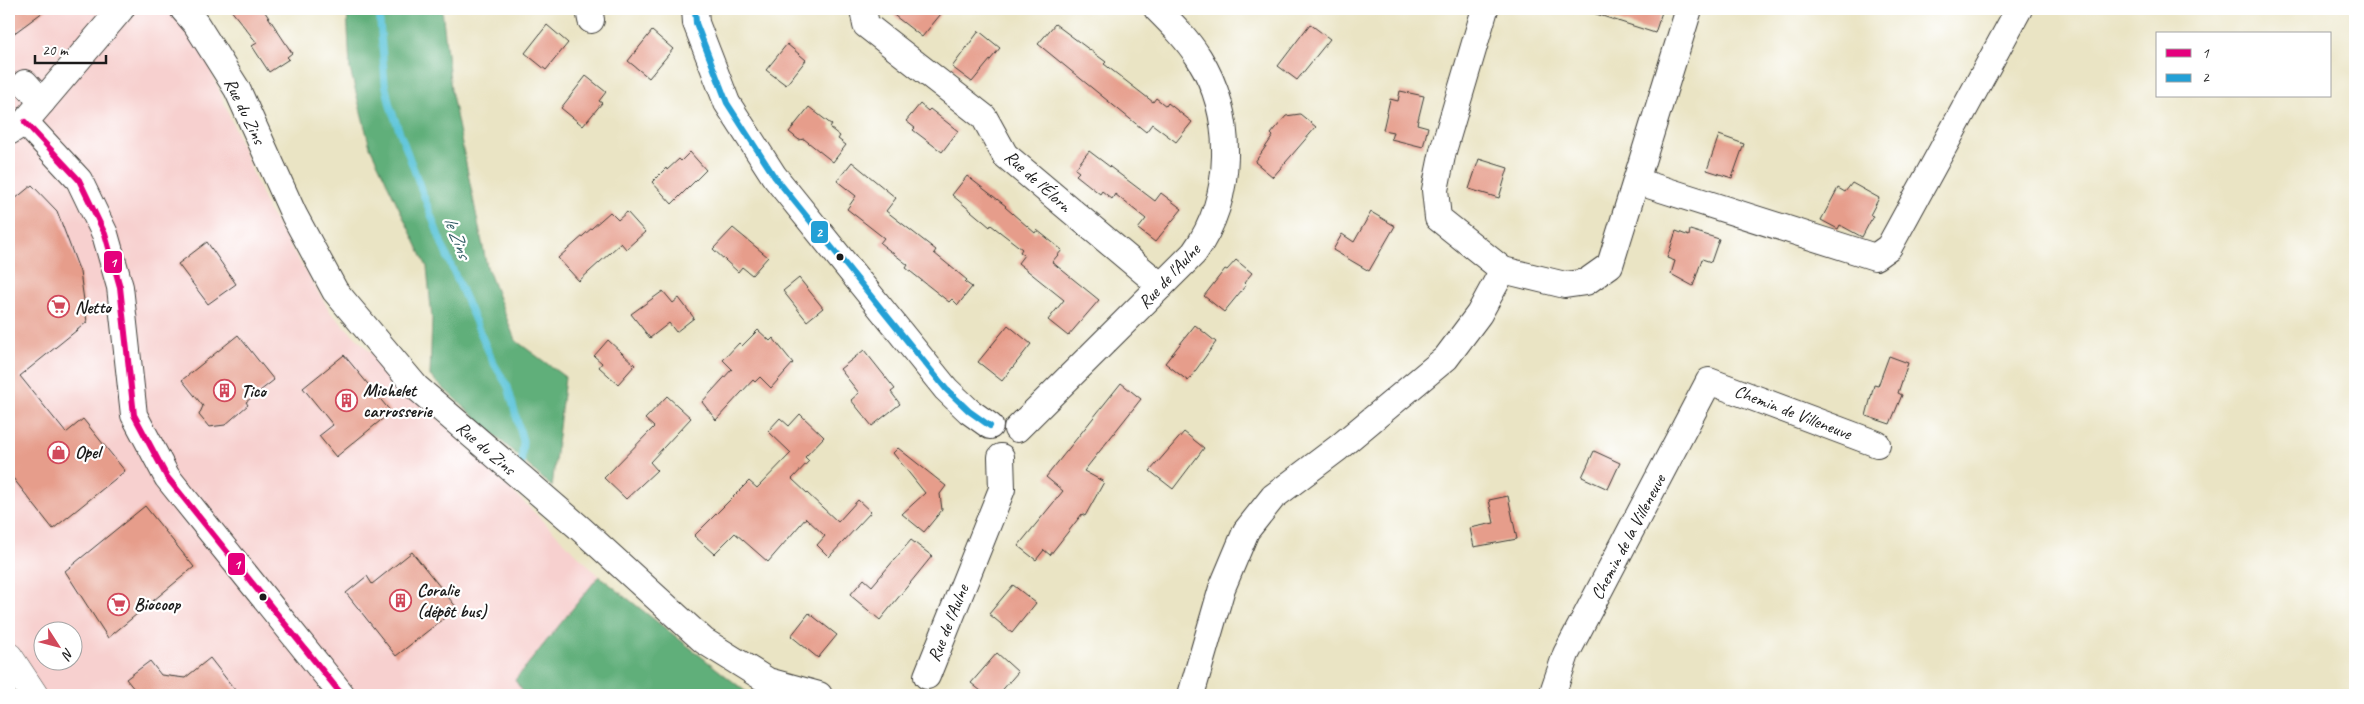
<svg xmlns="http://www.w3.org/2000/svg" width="2364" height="704" font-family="Caveat,sans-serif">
<rect width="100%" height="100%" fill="#fff"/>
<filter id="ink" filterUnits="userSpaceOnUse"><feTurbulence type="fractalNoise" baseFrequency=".02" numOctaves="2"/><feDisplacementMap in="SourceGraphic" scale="10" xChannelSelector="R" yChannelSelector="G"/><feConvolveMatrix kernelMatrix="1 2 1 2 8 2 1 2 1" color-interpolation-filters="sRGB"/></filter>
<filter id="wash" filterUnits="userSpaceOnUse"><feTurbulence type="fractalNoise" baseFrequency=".0096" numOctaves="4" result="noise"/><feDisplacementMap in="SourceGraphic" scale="20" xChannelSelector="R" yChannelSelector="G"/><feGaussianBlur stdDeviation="1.12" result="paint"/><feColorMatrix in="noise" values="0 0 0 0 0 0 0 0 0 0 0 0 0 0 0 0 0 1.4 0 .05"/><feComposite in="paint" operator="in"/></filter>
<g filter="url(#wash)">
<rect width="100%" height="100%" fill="#eae4c4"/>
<!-- built -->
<path fill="#f7d0cf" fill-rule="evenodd" d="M9,9H174L194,29L268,210L331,313L599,576L515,680L525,695H33L9,658ZM42,632H72V662H42Z"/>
<!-- forest -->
<g fill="#60af7a" stroke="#3e664b">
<path d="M347,9H442L451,90L487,267L515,340L565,377L552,487L430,376L432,319L427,267L370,147L350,69Z"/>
<path d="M599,576L745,691L754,695H525L515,680Z"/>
</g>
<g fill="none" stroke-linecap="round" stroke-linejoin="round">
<!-- stream -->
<path stroke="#5dc5da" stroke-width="7" d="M379,9L385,83L390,106L443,247L493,362L508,387L523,441L521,468"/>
</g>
<g id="blocks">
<!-- building -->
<g fill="#e69d8b">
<path d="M9,9H47L9,37Z"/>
<path d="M230,9H263L292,53L287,57L289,59L269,72L252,46L257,43Z"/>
<path d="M886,9H945L922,37Z"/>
<path d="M1593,9H1663L1655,33L1593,13Z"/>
<path d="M1055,24L1106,62L1104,64L1153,102L1156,98L1166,106L1168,103L1192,122L1176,142L1152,124L1146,132L1038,44Z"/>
<path d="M1310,24L1330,39L1297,80L1278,66Z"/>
<path d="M547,25L568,43L546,70L525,53Z"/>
<path d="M652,31L673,49L649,78L628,61Z"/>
<path d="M979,31L1000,48L972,82L952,67Z"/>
<path d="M787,44L806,60L786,85L766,70Z"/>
<path d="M586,76L606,92L599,101L602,103L583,126L561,108Z"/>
<path d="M1400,91L1424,96L1417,124L1428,127L1423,147L1391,139L1393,132L1383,130L1390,99L1398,101Z"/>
<path d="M920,104L928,111L930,109L958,131L942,152L913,130L915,128L906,121Z"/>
<path d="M809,107L832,125L830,128L840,136L838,139L846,145L833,162L804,139L799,140L789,132Z"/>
<path d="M1300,114L1316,127L1273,177L1255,162L1273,136L1271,134L1286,116Z"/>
<path d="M1719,135L1744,144L1732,178L1707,170Z"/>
<path d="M1089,151L1155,201L1161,193L1182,209L1155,242L1138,229L1146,219L1115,194L1112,199L1102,191L1100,194L1076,175L1079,172L1075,169Z"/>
<path d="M690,152L706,170L672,204L652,182L666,168L667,170L679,159L681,161Z"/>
<path d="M1479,159L1508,168L1499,198L1469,189Z"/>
<path d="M852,162L896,198L886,211L936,250L934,253L967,280L965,282L972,287L958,305L952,299L949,302L906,268L908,265L880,243L884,238L847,209L856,196L837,181Z"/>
<path d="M967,176L1006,206L1005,207L1035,233L1037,230L1062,250L1052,262L1099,300L1068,336L1048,320L1064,300L1018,263L1024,255L1020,252L1022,249L991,225L990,227L952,195Z"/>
<path d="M1852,183L1879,198L1870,215L1873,216L1862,237L1840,225L1838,229L1821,220L1838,188L1845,192Z"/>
<path d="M32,185L57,211L80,272L87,322L20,376L66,433L83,419L125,471L53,529L9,473V204Z"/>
<path d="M610,212L618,220L627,212L645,232L626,249L621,243L579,281L558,258Z"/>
<path d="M1371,212L1395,226L1369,271L1333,250L1342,234L1354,242Z"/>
<path d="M733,228L768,257L752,275L742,267L738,272L713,249Z"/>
<path d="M1690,230L1719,239L1711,262L1702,259L1693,286L1671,274L1675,261L1667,258L1676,231L1689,236Z"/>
<path d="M207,242L236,284L208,304L178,264Z"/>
<path d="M1236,260L1252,273L1244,283L1246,285L1224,312L1204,296L1225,269L1227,270Z"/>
<path d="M799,278L823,308L807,321L783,291Z"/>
<path d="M663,291L673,303L679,298L694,318L676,332L669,323L650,338L631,314Z"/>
<path d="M1008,325L1031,344L1002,381L978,362Z"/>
<path d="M1195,325L1216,342L1188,381L1165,363Z"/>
<path d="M758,330L770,341L773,338L793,363L771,388L760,377L755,382L753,380L716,420L702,402L732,369L723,360L739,343L742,346Z"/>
<path d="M238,335L274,380L246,402L248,405L225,425L209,427L199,415L203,406L182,380Z"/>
<path d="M608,340L635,365L618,384L599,367L602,363L594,356Z"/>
<path d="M864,350L895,389L891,392L900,404L872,426L851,400L859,393L840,369Z"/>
<path d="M344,355L391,412L336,457L319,436L333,425L303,388Z"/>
<path d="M1889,356L1908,363L1898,393L1902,395L1890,424L1866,416L1874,385L1878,386Z"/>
<path d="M1121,383L1141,399L1084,471L1104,482L1085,516L1082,514L1050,555L1044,550L1036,560L1018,546L1063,491L1046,477Z"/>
<path d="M667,396L691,418L650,462L657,470L626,499L604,478L654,427L645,419Z"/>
<path d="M800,414L824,437L805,457L809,461L792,479L838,522L858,500L871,512L829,557L817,545L825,536L806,518L768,562L735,533L714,554L694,536L749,481L757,488L791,453L768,431L780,418L789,426Z"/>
<path d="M1184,432L1204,448L1173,489L1150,471Z"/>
<path d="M898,448L946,486L940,494L942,510L924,532L902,514L925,493L893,453Z"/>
<path d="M1594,451L1620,463L1608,489L1582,477Z"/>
<path d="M1508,496L1517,539L1474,547L1470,528L1494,523L1489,500Z"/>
<path d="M145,506L194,567L108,638L65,571Z"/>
<path d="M911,540L932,556L880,620L850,595L864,579L872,586Z"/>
<path d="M412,552L457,608L396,656L346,593L367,576L372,584Z"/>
<path d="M1013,585L1036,603L1012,633L989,614Z"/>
<path d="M809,613L837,635L818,658L791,636Z"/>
<path d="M997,653L1018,672L998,695H986L971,683Z"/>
<path d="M210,658L239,695H139L126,679L150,661L161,675L185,678Z"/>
</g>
</g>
</g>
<g filter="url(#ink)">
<use href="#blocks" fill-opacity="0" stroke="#3b3a35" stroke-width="1"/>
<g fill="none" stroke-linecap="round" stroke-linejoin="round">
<defs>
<g id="minor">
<path d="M183,9L196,24L237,89L294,215L335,291L416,387L581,529L704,641L768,681L819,695"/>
<path d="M589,9L591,20"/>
<path d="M695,9L696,23L727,103L774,176L946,389L969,411L990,426"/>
<path d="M863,9L866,25L984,117L1005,155L1161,286"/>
<path d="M1485,9L1443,151L1435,190L1438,218L1503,270L1565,285L1586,282L1610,265L1689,9"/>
<path d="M25,83L42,102"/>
<path d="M25,122L79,180L105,234L120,287L134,415L167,477L342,695"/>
<path d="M9,132L25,122L121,9"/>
<path d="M1636,181L1875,257L1889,247L2019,9"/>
<path d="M1017,429L1194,253C1234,197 1235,116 1199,58C1187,39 1172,24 1157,9"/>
<path d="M927,676L1002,489L1001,457"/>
<path d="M1191,695L1222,588L1246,531L1273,497L1338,448L1446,358L1479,314L1503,270"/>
<path d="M1552,695L1566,654L1709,381L1877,444"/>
</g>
<path id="primary" d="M9,657L34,695"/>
</defs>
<!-- minor casing -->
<use href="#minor" stroke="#3b3a35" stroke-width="28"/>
<!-- primary casing -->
<use href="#primary" stroke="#3b3a35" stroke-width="29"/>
<!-- minor -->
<use href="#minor" stroke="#fff" stroke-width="26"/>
<!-- primary -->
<use href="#primary" stroke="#fff" stroke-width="28"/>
<defs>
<path id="bus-1" d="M25,122L79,180L105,234L120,287L134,415L167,477L342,695"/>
<path id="bus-2" d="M695,9L696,23L727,103L774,176L946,389L969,411L990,426"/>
</defs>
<!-- bus-1 casing -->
<use href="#bus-1" stroke="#fff" stroke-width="10"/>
<!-- bus-2 casing -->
<use href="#bus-2" stroke="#fff" stroke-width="10"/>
<!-- bus-1 -->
<use href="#bus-1" stroke="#e5007d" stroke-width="6"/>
<!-- bus-2 -->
<use href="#bus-2" stroke="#23a0d6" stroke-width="6"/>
</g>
</g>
<!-- icons -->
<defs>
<symbol id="supermarket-ring" viewBox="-11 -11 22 22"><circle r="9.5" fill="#fff" stroke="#d1495b" stroke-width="1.5"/><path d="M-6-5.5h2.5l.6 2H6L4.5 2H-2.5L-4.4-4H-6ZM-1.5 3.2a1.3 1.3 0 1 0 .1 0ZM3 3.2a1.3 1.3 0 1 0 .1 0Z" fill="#d1495b"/></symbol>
<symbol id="building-ring" viewBox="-11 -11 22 22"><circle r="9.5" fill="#fff" stroke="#d1495b" stroke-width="1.5"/><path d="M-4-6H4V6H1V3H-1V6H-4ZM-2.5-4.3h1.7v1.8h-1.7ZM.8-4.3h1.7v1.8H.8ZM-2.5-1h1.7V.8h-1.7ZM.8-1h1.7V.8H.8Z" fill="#d1495b"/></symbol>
<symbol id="shop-ring" viewBox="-11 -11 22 22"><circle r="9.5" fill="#fff" stroke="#d1495b" stroke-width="1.5"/><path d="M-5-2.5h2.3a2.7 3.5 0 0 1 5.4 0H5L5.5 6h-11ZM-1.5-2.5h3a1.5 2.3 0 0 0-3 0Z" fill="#d1495b"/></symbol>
</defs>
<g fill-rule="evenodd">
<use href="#supermarket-ring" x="46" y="294" width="25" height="25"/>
<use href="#building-ring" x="212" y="378" width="25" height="25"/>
<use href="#building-ring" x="334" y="388" width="25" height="25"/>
<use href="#shop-ring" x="46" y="440" width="25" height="25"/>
<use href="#building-ring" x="388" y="588" width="25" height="25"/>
<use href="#supermarket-ring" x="106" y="592" width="25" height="25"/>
</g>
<!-- markers -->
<g fill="#1c1c1c" stroke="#fff" stroke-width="2">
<circle cx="840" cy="257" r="4.5"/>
<circle cx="263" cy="597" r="4.5"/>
</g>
<g text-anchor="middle" stroke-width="4.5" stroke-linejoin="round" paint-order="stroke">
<!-- street labels -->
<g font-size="18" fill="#1c1c1c" stroke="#fff">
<text transform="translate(245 111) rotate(64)" y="6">Rue du Zins</text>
<text transform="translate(1038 181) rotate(42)" y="6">Rue de l'Élorn</text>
<text transform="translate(1169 276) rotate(-47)" y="6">Rue de l'Aulne</text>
<text transform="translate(1793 412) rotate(21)" y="6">Chemin de Villeneuve</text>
<text transform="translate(486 448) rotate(41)" y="6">Rue du Zins</text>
<text transform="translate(1628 537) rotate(-62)" y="6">Chemin de la Villeneuve</text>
<text transform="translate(948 623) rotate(-68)" y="6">Rue de l'Aulne</text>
</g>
<!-- poi labels -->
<g font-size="18" font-weight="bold" fill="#1c1c1c" stroke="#fff" text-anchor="start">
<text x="75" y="313">Netto</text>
<text x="363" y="396">Michelet<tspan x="363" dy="21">carrosserie</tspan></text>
<text x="241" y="397">Tico</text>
<text x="75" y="458">Opel</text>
<text x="417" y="596">Coralie<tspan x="417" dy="21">(dépôt bus)</tspan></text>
<text x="134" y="610">Biocoop</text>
</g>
<!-- water labels -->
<g font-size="19" font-style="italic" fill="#366068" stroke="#fff">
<text transform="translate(458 237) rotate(68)" y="7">le Zins</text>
</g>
</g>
<g stroke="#fff" stroke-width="2">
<rect x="810" y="220" width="19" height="24" rx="5" fill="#23a0d6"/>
<rect x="103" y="250" width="20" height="24" rx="5" fill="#e5007d"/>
<rect x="227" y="552" width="19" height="24" rx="5" fill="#e5007d"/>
</g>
<g font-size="14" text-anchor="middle" font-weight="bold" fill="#fff">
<text x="819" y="237">2</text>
<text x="113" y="267">1</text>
<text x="237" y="569">1</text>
</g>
<!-- margin -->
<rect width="2364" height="704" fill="none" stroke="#fff" stroke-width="30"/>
<!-- legend -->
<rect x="2156" y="32" width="175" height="65" fill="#ffffff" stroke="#a4a4a4"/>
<rect x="2166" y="49" width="25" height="8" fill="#e5007d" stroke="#a4a4a4"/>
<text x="2202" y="58" font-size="15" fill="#1c1c1c">1</text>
<rect x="2166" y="74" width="25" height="8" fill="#23a0d6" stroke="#a4a4a4"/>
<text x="2202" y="82" font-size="15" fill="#1c1c1c">2</text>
<!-- north arrow -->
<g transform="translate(58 646) rotate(126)"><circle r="24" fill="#ffffff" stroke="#a4a4a4"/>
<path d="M0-4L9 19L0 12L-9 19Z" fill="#d1495b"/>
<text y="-8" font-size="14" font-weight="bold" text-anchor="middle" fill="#1c1c1c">N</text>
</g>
<!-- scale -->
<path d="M35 55v8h71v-8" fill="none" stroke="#1c1c1c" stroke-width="2.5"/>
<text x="42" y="55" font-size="15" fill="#1c1c1c" stroke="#ffffff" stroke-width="4" paint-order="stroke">20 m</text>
</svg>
